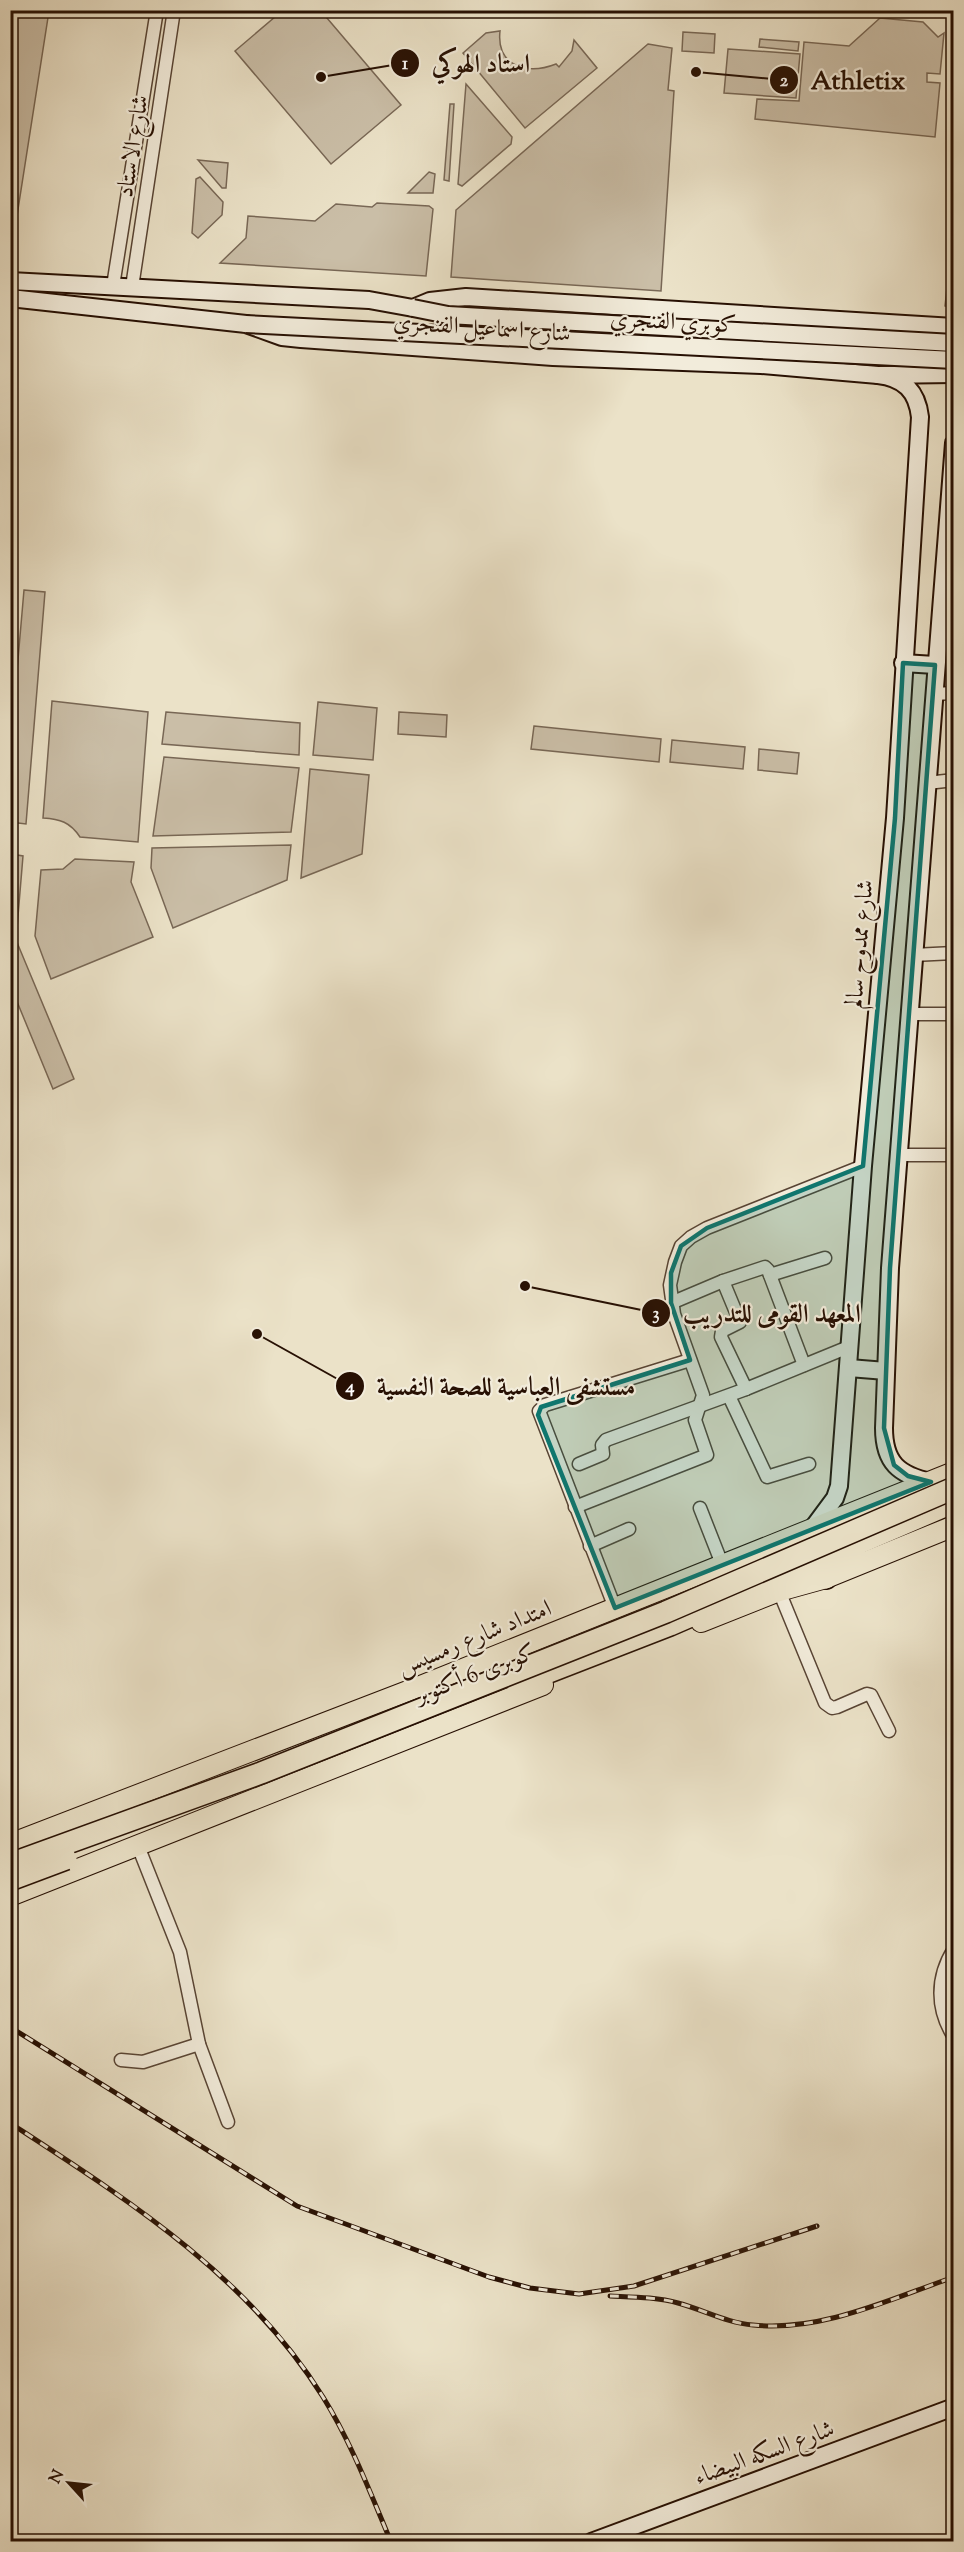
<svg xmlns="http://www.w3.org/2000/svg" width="964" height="2552" font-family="'Sorts Mill Goudy',Amiri,serif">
<rect width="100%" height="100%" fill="#ebe2c8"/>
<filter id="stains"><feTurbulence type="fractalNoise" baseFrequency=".00333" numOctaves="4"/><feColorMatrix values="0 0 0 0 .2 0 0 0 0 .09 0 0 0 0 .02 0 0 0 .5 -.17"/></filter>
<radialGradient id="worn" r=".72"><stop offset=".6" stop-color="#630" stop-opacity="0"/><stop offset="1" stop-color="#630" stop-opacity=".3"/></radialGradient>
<!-- green -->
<g fill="#cabea7" stroke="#786755" stroke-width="1.5">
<path d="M10,11H49L11,254H10Z"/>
<path d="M282,11H321L401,105L331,164L235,51Z"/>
<path d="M880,18L923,22L938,37L944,33L940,74L927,73V82L940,83L935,137L755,119L757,99L799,101L804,42L849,46Z"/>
<path d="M500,31C496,67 528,75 556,64L559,67L572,51L574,40L597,68L525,128L463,53L486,33Z"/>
<path d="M683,32L715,34L714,53L682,51Z"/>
<path d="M760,39L799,42L798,51L759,47Z"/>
<path d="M648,44L672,48L668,90L674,91L661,291L451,277L456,210Z"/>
<path d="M728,49L800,54L796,98L724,93Z"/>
<path d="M466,84L512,137L511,144L462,186L458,184Z"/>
<path d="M450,104H454L449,181L444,180Z"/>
<path d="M198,160L228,163L226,188H222Z"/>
<path d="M429,172L435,174L433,193H408Z"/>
<path d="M200,177L223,202L222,215L198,238L192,233L196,179Z"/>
<path d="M377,203L429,206L433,209L426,276L220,263L246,238L248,216L315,221L336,204L372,207Z"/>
<path d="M953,235V308L945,306Z"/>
<path d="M24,590L45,592L26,824L10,822L11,740Z"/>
<path d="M52,701L148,712L138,842L80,837C70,822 60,819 43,818Z"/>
<path d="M318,702L377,708L373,760L313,755Z"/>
<path d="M166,712L300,723L299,755L162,744Z"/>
<path d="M399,712L447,715L446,737L398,734Z"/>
<path d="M534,726L661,739L659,762L531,749Z"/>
<path d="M672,740L745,747L743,769L670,762Z"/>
<path d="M759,749L799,753L797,774L758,770Z"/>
<path d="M164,757L299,768L291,832L153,836Z"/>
<path d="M310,769L369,775L362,854L301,878Z"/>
<path d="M291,845L287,880L173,928L151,868L152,848Z"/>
<path d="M11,854L23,856L16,940L74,1079L53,1089L11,987Z"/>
<path d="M75,859L134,862L131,882L153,937L51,979L35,936L41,870L63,869Z"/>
</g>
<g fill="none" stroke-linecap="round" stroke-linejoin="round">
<defs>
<g id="street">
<path d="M113,286L157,10"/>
<path d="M132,287L174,10"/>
<path d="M933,694L954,693"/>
<path d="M927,783L954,780"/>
<path d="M913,955L954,953"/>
<path d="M908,1014H954"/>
<path d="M898,1155H954"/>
<path d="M770,1275L825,1258"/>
<path d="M723,1281L740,1322L722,1331L721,1337L746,1389"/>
<path d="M671,1303L723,1281L765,1267L768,1270L804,1365"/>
<path d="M729,1396L767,1477L809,1464"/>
<path d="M579,1464L603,1454L602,1445L606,1440L746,1389L851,1346"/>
<path d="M575,1507L707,1455L695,1420L703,1395L674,1314L670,1285L675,1262L681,1246L691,1237L707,1228L863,1166"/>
<path d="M700,1508L722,1564"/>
<path d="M590,1546L629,1529"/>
<path d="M779,1591L825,1703L832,1708L837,1707L867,1694L871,1695L889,1731"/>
<path d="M615,1608L539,1411L545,1405L690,1360"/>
<path d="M954,1949C936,1977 936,2009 954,2037"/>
<path d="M199,2044L228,2122"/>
<path d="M121,2060L143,2062L199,2044L180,1952L138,1846"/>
</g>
<g id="secondary">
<path d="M10,281L369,300L413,308L430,301L466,297L954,327"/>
<path d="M10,298L246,324L282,337L301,339L553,357L761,365L878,375L954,374"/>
<path d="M903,663L935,665"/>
<path d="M849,1368L886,1371"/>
<path d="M931,1482C899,1475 884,1463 884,1428L890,1268L954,443"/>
<path d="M812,1529L835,1498L839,1486L863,1166L895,818L920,417C917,391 904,378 878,375"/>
<path d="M591,2542L954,2407"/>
</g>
<g id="primary">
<path d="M701,1622L779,1591L826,1578L954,1526"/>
<path d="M10,1844L418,1687L954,1472"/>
<path d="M10,1896L543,1685"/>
</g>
<g id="highway">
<path d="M826,1578L836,1566L856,1557"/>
<path d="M518,1684L670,1625L954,1502"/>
<path d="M10,1845L11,1844"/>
</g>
</defs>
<!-- street casing -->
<use href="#street" stroke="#584434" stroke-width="15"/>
<!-- secondary casing -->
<use href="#secondary" stroke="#271003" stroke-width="20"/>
<!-- primary casing -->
<use href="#primary" stroke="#271003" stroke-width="22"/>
<!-- highway casing -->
<use href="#highway" stroke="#271003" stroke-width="24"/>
<!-- street -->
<use href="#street" stroke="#f2ecdb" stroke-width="12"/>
<!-- secondary -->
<use href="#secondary" stroke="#f2ecdb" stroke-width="16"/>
<!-- primary -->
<use href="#primary" stroke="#ebe2c8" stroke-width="20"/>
<!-- highway -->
<use href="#highway" stroke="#ebe2c8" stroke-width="21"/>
<defs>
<g id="rail">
<path d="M10,2027L297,2206L489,2277L530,2288L579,2294L634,2286L817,2226"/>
<path d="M10,2123C128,2200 247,2275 323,2397C351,2442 370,2492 391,2542"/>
<path d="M610,2296C632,2297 657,2297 678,2303C704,2310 727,2323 753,2325C822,2332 890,2299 954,2277"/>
</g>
</defs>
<!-- rail casing -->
<use href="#rail" stroke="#271003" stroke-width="5"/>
<!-- rail -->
<use href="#rail" stroke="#f2ecdb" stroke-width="3" stroke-dasharray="9" stroke-linecap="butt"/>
<defs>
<g id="secondary-bridge">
<path d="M413,308L448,315L954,343"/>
<path d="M246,324L954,360"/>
</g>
<g id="highway-bridge">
<path d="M10,1864L261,1773L666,1612L954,1488"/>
<path d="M10,1880L66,1859"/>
</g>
</defs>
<!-- secondary-bridge casing -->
<use href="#secondary-bridge" stroke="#271003" stroke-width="20" stroke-linecap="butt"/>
<!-- highway-bridge casing -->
<use href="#highway-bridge" stroke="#271003" stroke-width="24" stroke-linecap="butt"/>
<!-- secondary-bridge -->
<use href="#secondary-bridge" stroke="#f2ecdb" stroke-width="16"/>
<!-- highway-bridge -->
<use href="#highway-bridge" stroke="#ebe2c8" stroke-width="21"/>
</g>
<!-- marked area -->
<path fill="#0f766e" fill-opacity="0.2" stroke="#0f766e" stroke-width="4.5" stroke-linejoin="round" d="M903,663L935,665L890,1268L884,1428L894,1465L908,1476L931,1482L615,1608L538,1415L541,1407L690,1360L671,1303V1273L681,1246L707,1228L863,1166L895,818Z"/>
<g text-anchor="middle" stroke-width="4.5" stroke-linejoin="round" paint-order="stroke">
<!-- street labels -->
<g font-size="24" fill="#271003" stroke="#f2ecdb">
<text transform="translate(132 146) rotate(-81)" y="8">شارع الاستاد</text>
<text transform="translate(673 321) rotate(3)" y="8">كوبري الفنجري</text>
<text transform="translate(482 327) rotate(4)" y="8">شارع اسماعيل الفنجري</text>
<text transform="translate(859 944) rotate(-85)" y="8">شارع ممدوح سالم</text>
<text transform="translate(474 1637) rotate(-22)" y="8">امتداد شارع رمسيس</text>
<text transform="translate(475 1673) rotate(-21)" y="8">كوبرى 6 أكتوبر</text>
<text transform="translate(764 2452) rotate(-20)" y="8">شارع السكه البيضاء</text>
</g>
</g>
<!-- callouts -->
<path fill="none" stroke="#271003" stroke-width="2" d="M321 77L405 63M696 72L784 80M525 1286L656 1313M257 1334L350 1386"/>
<g fill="#271003" stroke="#f2ecdb" stroke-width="2">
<circle cx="321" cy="77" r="6"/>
<circle cx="696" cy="72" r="6"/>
<circle cx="525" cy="1286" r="6"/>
<circle cx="257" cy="1334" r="6"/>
<circle cx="405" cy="63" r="15"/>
<circle cx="784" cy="80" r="15"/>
<circle cx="656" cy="1313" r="15"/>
<circle cx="350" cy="1386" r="15"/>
</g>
<g font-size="18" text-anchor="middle" font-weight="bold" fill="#fff">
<text x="405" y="69">1</text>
<text x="784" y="86">2</text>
<text x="656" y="1319">3</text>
<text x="350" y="1392">4</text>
</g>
<g font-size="26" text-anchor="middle" font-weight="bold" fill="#271003" stroke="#f2ecdb" stroke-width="4.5" stroke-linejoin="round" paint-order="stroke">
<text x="481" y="72">استاد الهوكي</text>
<text x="858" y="89">Athletix</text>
<text x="772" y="1322">المعهد القومى للتدريب</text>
<text x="506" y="1395">مستشفى العباسية للصحة النفسية</text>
</g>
<!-- margin -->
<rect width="964" height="2552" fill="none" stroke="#ebe2c8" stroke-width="36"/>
<rect x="12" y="12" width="940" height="2528" fill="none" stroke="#271003" stroke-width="3"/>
<rect x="18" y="18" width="928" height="2516" fill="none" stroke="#271003" stroke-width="1.5"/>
<!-- north arrow -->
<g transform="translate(69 2483) rotate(297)" stroke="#f2ecdb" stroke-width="4.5" paint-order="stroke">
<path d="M0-4.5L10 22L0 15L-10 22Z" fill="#271003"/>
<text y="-9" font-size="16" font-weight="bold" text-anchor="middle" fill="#271003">N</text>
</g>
<rect width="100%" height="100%" filter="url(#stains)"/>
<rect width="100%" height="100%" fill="url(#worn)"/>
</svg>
